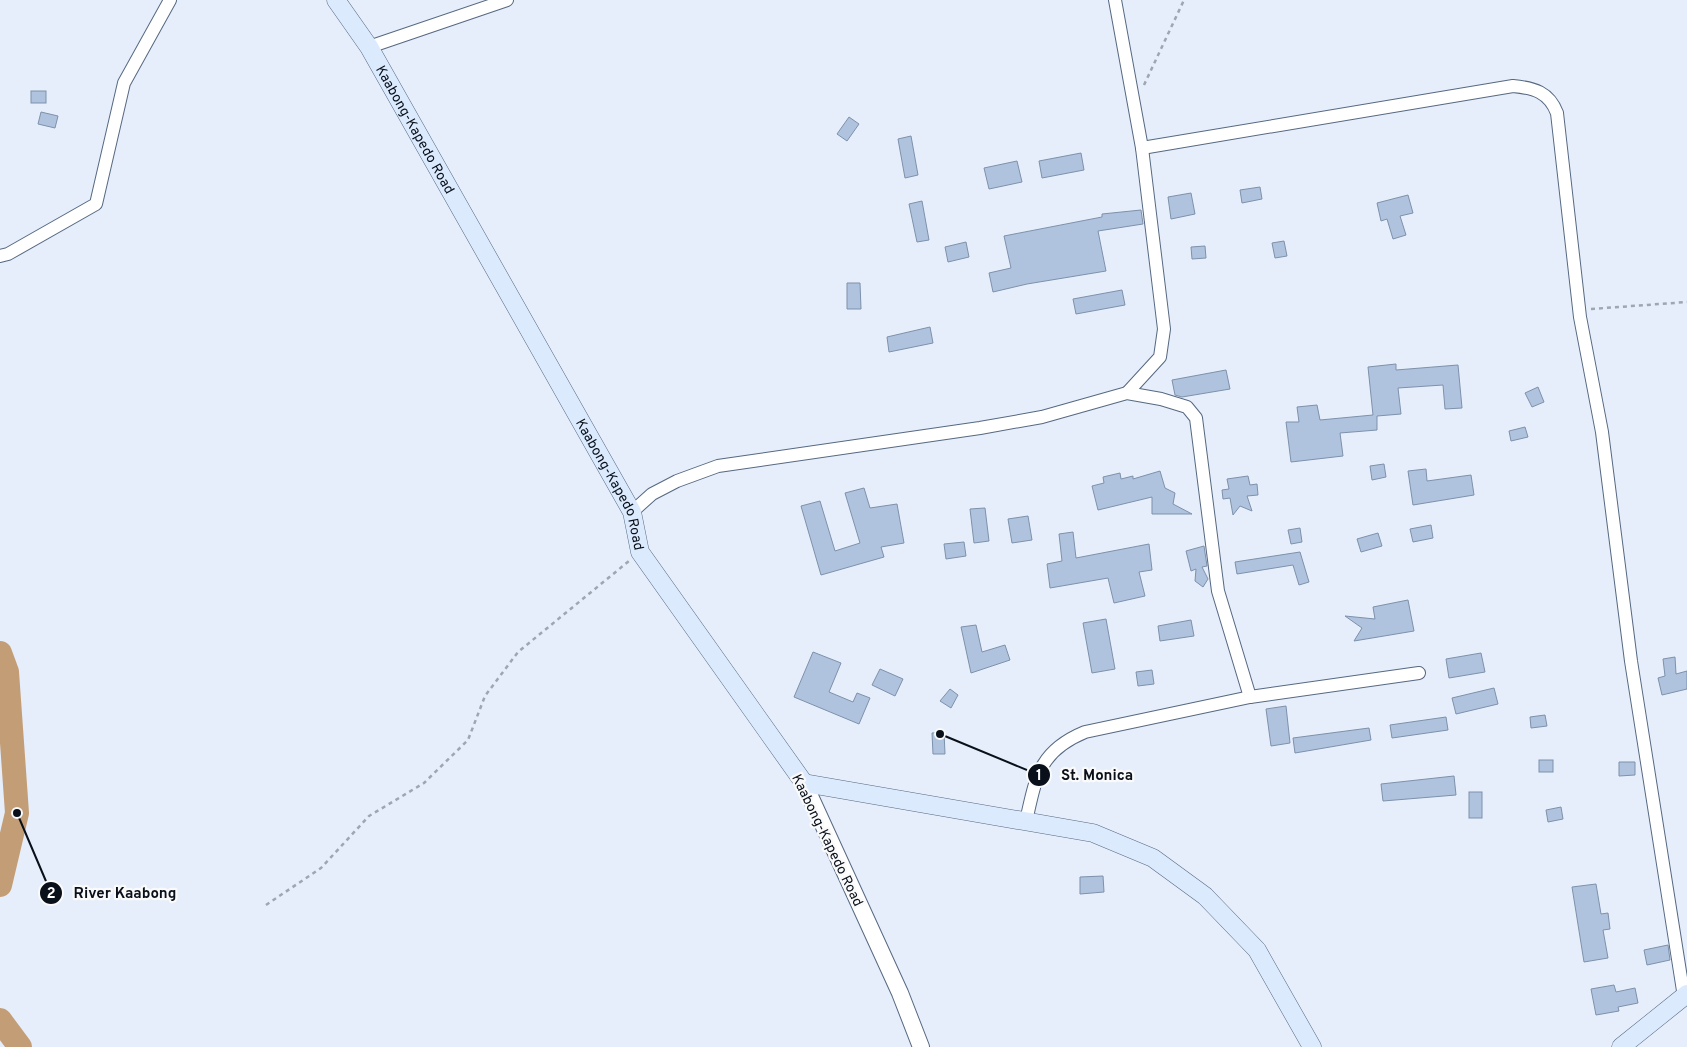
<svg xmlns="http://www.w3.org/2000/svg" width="1687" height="1047" font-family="Overpass,sans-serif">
<rect width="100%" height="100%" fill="#e5eefa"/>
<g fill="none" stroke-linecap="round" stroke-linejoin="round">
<!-- river -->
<g stroke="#c39d76" stroke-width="24">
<path d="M0,653L7,672L17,813L0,885"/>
<path d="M0,1020L20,1047"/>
</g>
</g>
<!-- building -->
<g fill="#afc3df" stroke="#7e91ab">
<rect x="31" y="91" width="15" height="12"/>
<path d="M41,112L58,116L55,128L38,124Z"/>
<path d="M849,117L859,124L847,141L837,134Z"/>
<path d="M911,136L918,175L905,178L898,139Z"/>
<path d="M1081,153L1084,170L1042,178L1039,161Z"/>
<path d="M1017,161L1022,182L989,189L984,168Z"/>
<path d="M1260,187L1262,199L1242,203L1240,190Z"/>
<path d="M1191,193L1195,214L1171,219L1168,197Z"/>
<path d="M1408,195L1413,213L1400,216L1406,235L1393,239L1387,219L1381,221L1377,203Z"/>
<path d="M922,201L929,240L917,242L909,204Z"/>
<path d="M1141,210L1143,224L1098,231L1106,271L1027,284L993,292L989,273L1011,268L1004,236L1102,217V214Z"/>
<path d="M1284,241L1287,256L1275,258L1272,243Z"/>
<path d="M966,242L969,257L948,262L945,247Z"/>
<path d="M1205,246L1206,258L1192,259L1191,247Z"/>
<path d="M847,283H860L861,309H847Z"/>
<path d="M1122,290L1125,305L1076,314L1073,299Z"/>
<path d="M930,327L933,343L889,352L887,337Z"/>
<path d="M1396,364V370L1458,365L1462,408L1445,409L1443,385L1398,388L1401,414L1377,416V430L1340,433L1343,456L1291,462L1286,422H1299L1297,407L1317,405L1320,420L1373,415L1368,367Z"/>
<path d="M1226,370L1230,389L1182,397L1175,395L1172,380Z"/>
<path d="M1538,387L1544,402L1532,407L1525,393Z"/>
<path d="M1525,427L1528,437L1511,441L1509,431Z"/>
<path d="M1384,464L1386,477L1372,480L1370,466Z"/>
<path d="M1426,469L1427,481L1471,475L1474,495L1413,505L1408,471Z"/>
<path d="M1160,471L1165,488L1175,493L1173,504L1192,514H1152V497L1098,510L1092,486L1104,483L1103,477L1120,473L1121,479L1133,476V479Z"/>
<path d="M1248,476L1250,485L1257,484L1258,495L1247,496L1252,511L1240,506L1233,515L1230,498L1223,499L1222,490L1229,489L1227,479Z"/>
<path d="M864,488L870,508L897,504L904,543L881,547L884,557L821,575L801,506L820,501L835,551L860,543L845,493Z"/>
<path d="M985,508L989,541L974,543L970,509Z"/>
<path d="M1028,516L1032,540L1012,543L1008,519Z"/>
<path d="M1431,525L1433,538L1413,542L1410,529Z"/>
<path d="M1300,528L1302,542L1291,544L1288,530Z"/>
<path d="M1073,532L1076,558L1149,544L1152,570L1139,572L1145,596L1114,603L1108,578L1050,588L1047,564L1062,561L1059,534Z"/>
<path d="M1378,533L1382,546L1361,552L1357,539Z"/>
<path d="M964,542L966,556L946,559L944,544Z"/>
<path d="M1204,546L1207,566L1202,567L1208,579L1203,587L1195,581L1196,569L1191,571L1186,551Z"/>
<path d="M1300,552L1309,582L1299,585L1293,565L1237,574L1235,562Z"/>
<path d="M1408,600L1414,631L1354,641L1362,628L1345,616L1375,619L1373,607Z"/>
<path d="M1106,619L1115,669L1092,673L1083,623Z"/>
<path d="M1191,620L1194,636L1160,641L1158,626Z"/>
<path d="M976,625L982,652L1005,645L1010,660L971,673L961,627Z"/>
<path d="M813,652L841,663L829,692L853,702L857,693L870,698L859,724L794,697Z"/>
<path d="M1481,653L1485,672L1449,678L1446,659Z"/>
<path d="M1675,657L1676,674L1687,671V689L1662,695L1658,678L1665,676L1663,659Z"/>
<path d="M880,669L903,679L895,696L872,685Z"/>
<path d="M1152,670L1154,684L1138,686L1136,672Z"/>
<path d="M1494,688L1498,704L1456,714L1452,698Z"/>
<path d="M950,689L958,695L951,708L940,701Z"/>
<path d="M1286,706L1290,743L1271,746L1266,709Z"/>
<path d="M1545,715L1547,726L1531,728L1530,717Z"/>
<path d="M1446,717L1448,730L1392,738L1390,725Z"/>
<path d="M1369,728L1371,740L1295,753L1293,738Z"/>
<path d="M944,732L945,754H933L932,733Z"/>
<rect x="1539" y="760" width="14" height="12"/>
<path d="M1619,762H1635V775L1619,776Z"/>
<path d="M1454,776L1456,795L1383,801L1381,784Z"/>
<rect x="1469" y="792" width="13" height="26"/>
<path d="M1561,807L1563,819L1548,822L1546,810Z"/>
<path d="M1103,876L1104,892L1080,894V877Z"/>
<path d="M1596,884L1601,914L1608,913L1610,929L1603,930L1608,958L1584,962L1572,887Z"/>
<path d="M1668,945L1670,960L1647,965L1644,950Z"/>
<path d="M1614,985L1616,992L1635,988L1638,1003L1618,1007L1619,1011L1596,1015L1591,989Z"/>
</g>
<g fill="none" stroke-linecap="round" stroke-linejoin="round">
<defs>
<g id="minor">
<path d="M1115,0L1142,148L1164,329L1160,357L1127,393"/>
<path d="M369,47L507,0"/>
<path d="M1142,148L1513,86C1534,88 1549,92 1557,113L1580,317L1602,432L1631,661L1684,997"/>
<path d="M0,256L8,254L96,204L124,83L170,0"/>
<path d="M632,512L652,494L677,481L718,466L980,428L1042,417L1127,393L1161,399L1187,407L1196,418L1218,591L1250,697"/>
<path d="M1026,821C1036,777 1039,751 1085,732L1250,697L1419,673"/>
</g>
<path id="tertiary" d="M804,783L900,993L921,1047"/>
<g id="secondary">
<path id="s1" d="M336,0L369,47L632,512L640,552L804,783L1093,833L1153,858L1205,896L1257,950L1312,1047"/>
<path d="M1621,1047L1687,994"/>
</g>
</defs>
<!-- minor casing -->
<use href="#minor" stroke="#566881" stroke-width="14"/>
<!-- tertiary casing -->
<use href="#tertiary" stroke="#566881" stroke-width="18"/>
<!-- secondary casing -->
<use href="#secondary" stroke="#566881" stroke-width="19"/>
<!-- path -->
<g stroke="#9da6b1" stroke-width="2.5" stroke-dasharray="4 4" stroke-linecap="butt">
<path d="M1144,85L1184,0"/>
<path d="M1591,309L1687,302"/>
<path d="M266,905L321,868L369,816L424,783L468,740L485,696L518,652L629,561"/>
</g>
<!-- minor -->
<use href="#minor" stroke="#fff" stroke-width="12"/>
<!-- tertiary -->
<use href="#tertiary" stroke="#fff" stroke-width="16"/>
<!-- secondary -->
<use href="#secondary" stroke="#dceafe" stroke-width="18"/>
</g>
<g text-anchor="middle" stroke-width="4.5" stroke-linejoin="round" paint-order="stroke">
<!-- street labels -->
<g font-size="14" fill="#09101a" stroke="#fafafa">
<text dy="5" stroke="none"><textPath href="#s1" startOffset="152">Kaabong-Kapedo Road</textPath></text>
<text dy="5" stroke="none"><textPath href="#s1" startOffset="558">Kaabong-Kapedo Road</textPath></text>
<text transform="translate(828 840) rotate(64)" y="5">Kaabong-Kapedo Road</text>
</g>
</g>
<!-- callouts -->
<path fill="none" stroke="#09101a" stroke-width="2" d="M940 734L1039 775M17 813L51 893"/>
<g fill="#09101a" stroke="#fafafa" stroke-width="2">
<circle cx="940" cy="734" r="5"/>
<circle cx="17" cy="813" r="5"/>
<circle cx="1039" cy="775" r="12"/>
<circle cx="51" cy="893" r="12"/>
</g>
<g font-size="15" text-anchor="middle" font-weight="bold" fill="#fff">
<text x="1039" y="780">1</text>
<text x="51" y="898">2</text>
</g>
<g font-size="15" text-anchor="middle" font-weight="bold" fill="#09101a" stroke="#fafafa" stroke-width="4.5" stroke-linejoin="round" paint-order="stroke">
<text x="1097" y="780">St. Monica</text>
<text x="125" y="898">River Kaabong</text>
</g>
</svg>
